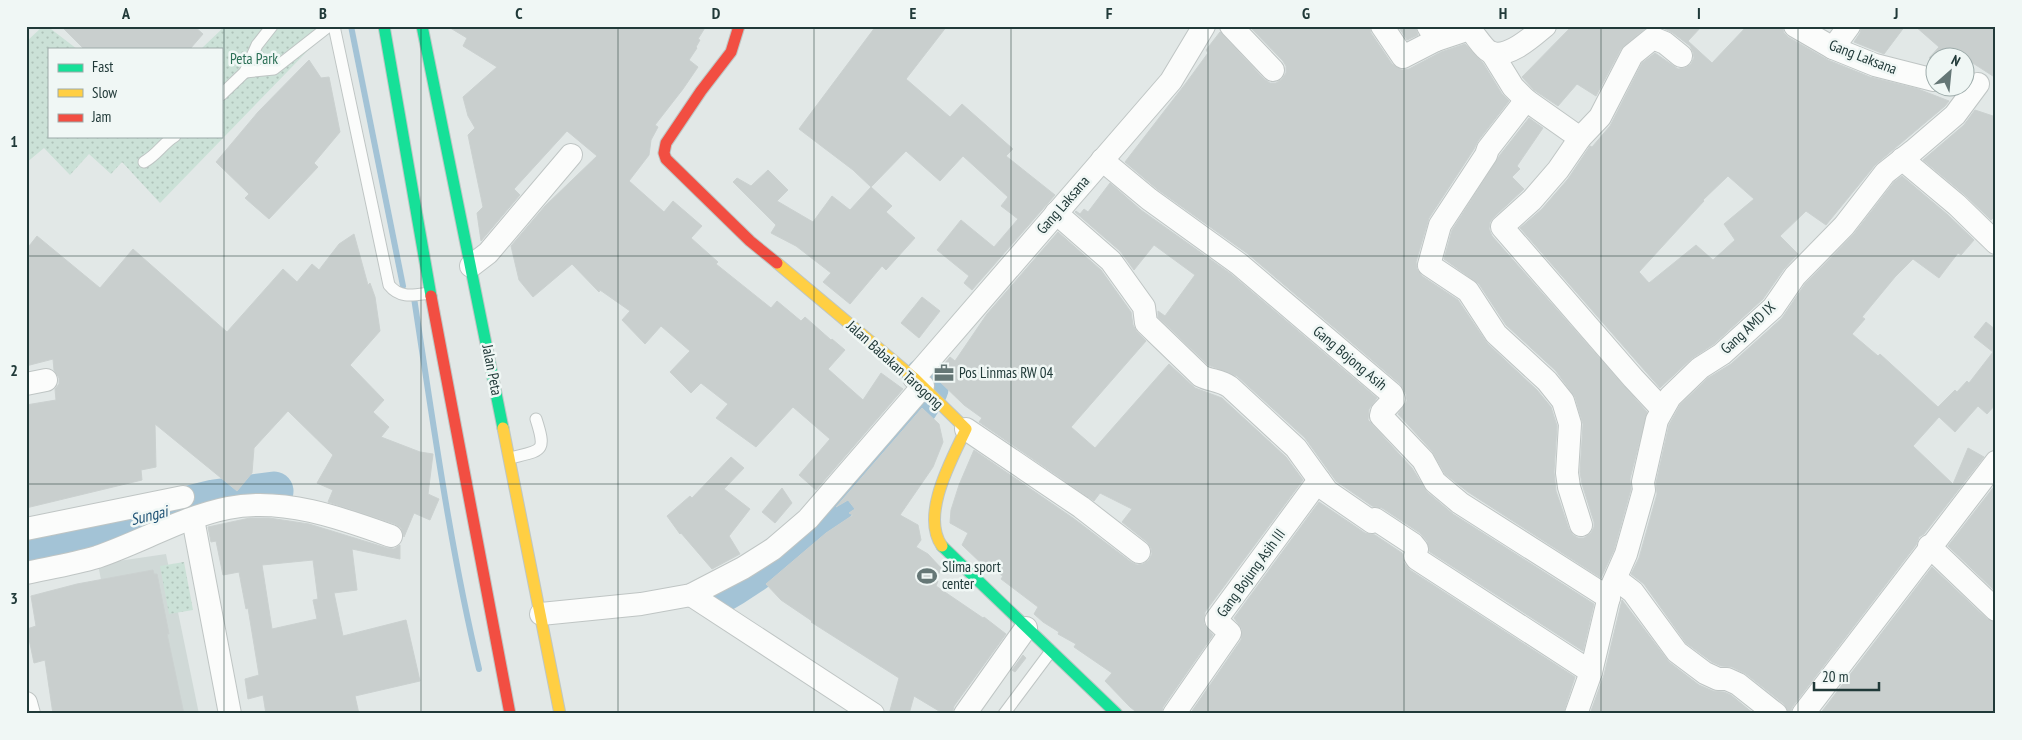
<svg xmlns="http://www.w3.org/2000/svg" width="2022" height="740" font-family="'PT Sans Narrow',sans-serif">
<defs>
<pattern id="park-dots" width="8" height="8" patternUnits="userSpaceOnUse" patternTransform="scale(1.25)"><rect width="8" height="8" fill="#cbe1d7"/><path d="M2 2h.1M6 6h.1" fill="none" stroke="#aec2b9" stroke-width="1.8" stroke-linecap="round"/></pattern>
</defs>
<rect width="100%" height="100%" fill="#e2e8e7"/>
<!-- built -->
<path fill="#d0d9d7" d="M166,554L199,714H126L98,564Z"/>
<!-- park -->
<g fill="url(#park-dots)">
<path d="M43,26H47L77,49H49V136H221V49H201L225,26H320L322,36L160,203L122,162L111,174L89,154L70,175L44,148L26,163V42Z"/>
<path d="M184,562L193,610L169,614L160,566Z"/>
</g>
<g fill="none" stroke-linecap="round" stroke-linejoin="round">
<!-- stream -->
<g stroke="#a3c3d6" stroke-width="6">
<path d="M351,26L403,286"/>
<path d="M414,298C433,421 450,548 479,669"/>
</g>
<!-- river -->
<g stroke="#a3c3d6" stroke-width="39">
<path d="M26,550L148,515L214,499L274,491"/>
<path d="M714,598C777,563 829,515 876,460C896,437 915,416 929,389L924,377"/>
</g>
</g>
<!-- building -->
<g fill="#c9cfce" stroke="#cbd1d0" fill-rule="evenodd">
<path d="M61,26H194L203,34L190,49H84Z"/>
<path d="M447,26H706L698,39L700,40L696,47L697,48L689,60L698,67L683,89L655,125L658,127L651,140L649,155L629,181L664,212L673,201L702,226L691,238L718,262L716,264L771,308L777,301L801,321L805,317L831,340L832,339L845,350L828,369L863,400L881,373L903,389L816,490L799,475L830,439L793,407L756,447L716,418L728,404L701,383L691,393L670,372L690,351L661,326L645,344L622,320L630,311L600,290L599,292L572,264L533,297L519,280L511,246L545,206L597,156L567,131L514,189L520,195L481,241L477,213L483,207L468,135L475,128L468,116L463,97L497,67L463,46L467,38Z"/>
<path d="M876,26H947L906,79L950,117L962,104L1013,149L1006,156L1055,195L972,290L964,283L969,276L937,250L961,220L994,247L1018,219L1001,206L1008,197L963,156L940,181L906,151L871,187L853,170L799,129Z"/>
<path d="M1249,26H1369L1371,33L1392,64L1402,70L1409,69L1441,52L1465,44L1483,63L1502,94L1509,101L1478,141L1474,149L1429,218L1416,262L1417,269L1422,276L1458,300L1487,343L1537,390L1551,407L1557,426L1554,472L1556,491L1569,529L1573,535L1578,538H1584L1591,533L1594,527V522L1582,484L1580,472L1583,424L1575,397L1556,371L1506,325L1479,284L1444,259L1452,230L1500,155L1529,118L1543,128L1517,166L1520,169L1512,177L1524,189L1493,218L1490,222L1489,229L1492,236L1647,412L1630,479L1631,489L1614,550L1601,578L1468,492L1445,474L1432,451L1398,414L1407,401L1406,394L1400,384L1248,254L1157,189L1125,162L1186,83L1208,53L1206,50L1220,32L1264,79L1270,83H1276L1282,79L1286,73V66L1283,61Z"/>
<path d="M1398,26H1415L1418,35L1407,40Z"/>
<path d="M1572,26H1648L1621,49L1596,96L1577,84L1558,106L1534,90L1522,77Z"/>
<path d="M1659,26H1702L1688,41L1712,63L1747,26H1782L1784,33L1788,37L1828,60L1870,77L1918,89L1949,101L1945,106L1875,165L1826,225L1806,211L1780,236L1798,254L1784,269L1763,299L1714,344L1691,359L1660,388L1520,228L1542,209L1568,179L1590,146L1592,147L1610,126L1642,63L1655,53L1678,69L1685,68L1691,64L1694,58L1693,52L1690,46L1673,33ZM1728,176L1754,199L1724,224L1735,240L1713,260L1696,245L1649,283L1639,272L1704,201L1703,200Z"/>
<path d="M1862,26H1905L1884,54L1854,42L1860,33Z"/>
<path d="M1915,26H1996V78L1965,58H1929L1939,47Z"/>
<path d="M309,60L321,78L329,77L340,132L314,163L318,167L269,219L245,198L249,194L216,162L258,112Z"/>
<path d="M1975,110L1996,117V215L1991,220L1965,195L1923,160L1964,125Z"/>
<path d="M768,170L788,190L777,201L813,222L832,196L850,210L871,187L892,206L886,212L915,238L886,270L882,266L850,304L823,282L831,273L796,246L771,233L776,225L733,182L737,178L751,186Z"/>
<path d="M1902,176L1948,215L1974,240L1961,255L1958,253L1939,278L1913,259L1895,277L1862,317L1865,319L1852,334L1878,356L1880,354L1938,407L1955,390L1957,392L1967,381L1969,383L1993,352L1974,337L1986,322L1996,330V404L1987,414L1978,406L1955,432L1939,417L1913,446L1953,484L1968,448L1984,457L1924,534L1919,537L1916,545L1793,706L1789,714L1784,704L1746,674L1732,667L1721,666L1712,662L1686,643L1644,584L1631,574L1639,558L1657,494L1656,483L1669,425L1680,405L1708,378L1731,364L1782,318L1805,284L1853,235L1894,182Z"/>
<path d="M1110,183L1141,210L1231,274L1377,398L1369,409L1368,420L1412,468L1427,492L1453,514L1594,604L1583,651L1430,552L1427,541L1420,533L1382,508L1372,506L1336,481L1305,438L1237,376L1208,365L1158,317V311L1165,316L1195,275L1154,245L1134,270L1120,251L1075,212L1076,211L1080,214L1084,209L1088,212Z"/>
<path d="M1058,232L1101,270L1131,312L1133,325L1137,332L1146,341L1071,427L1095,448L1169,364L1195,388L1222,398L1286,457L1303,480L1205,612L1204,624L1213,635L1163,707L1161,714H1139L1130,707L1105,681L1112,673L1074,647L1076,644L1058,634L1059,632L1043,622L1034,614L1038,607L1001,579L1003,576L983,565L962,545L968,533L950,523L951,510L959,485L974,450L1073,518L1131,562L1137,565L1143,564L1149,560L1152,554L1151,548L1147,542L1122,522L1132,509L1100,493L1094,501L979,422L982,418L964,405L934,376L950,357L955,361L987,314Z"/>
<path d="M354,234L368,285L370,283L375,297L380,331L350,365L384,400L373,412L389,427L381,437L420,452L433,454L428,494L439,499L430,520L414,513L404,537L401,528L395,524L328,502L333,490L317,483L333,455L288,411L254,448L252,473L237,491L155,424L156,467L141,470L142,480L26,508V405L56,400L55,389L59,384V378L54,370L53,359L26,366V250L37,236L100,288L133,249L227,332L283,269L297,282L312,264L319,270L339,244Z"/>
<path d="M922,297L940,311L919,338L901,323Z"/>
<path d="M922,408L939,424L943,442L933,467L900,515L918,525L921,540L916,547L928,554L942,569L935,579L938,581L936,586L983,618L984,617L1006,634L954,706L952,714H944L914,696L909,714H889L899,678L811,622L812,621L781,600L766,584L826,533L853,515L849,513L855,509L848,500L836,507Z"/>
<path d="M731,457L744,468L724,489L750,509L729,536L740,554L712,569L681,533L680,534L667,516L690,496L692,498Z"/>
<path d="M1996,484V592L1948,546Z"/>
<path d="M782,488L792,503L775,523L762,512Z"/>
<path d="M1319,502L1365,533L1375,535L1402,553L1404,563L1410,570L1575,677L1563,714H1190L1241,640L1242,629L1234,618Z"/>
<path d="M250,518H269L309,524L387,548L394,549L400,545V559L352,549L357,590L334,593L343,636L406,620L420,681L355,696L359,714H266L263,695L248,699L245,679L259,675L248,608L246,609L239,572L223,575L216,541L211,542L208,527ZM313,560L318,599L313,600L317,619L272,629L262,565Z"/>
<path d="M1932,567L1987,619L1996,623V714H1820Z"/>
<path d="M153,570L154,574H157L169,634H167L184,714H53L45,660L34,663L27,629L36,626L31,596L77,584Z"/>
<path d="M1622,600L1669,662L1699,685L1713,691L1724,692L1731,695L1754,714H1590L1604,675Z"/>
<path d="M1023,655L1026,658L1015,672L1012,670Z"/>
</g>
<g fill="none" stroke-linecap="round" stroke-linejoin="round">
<defs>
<g id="lane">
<path d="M334,26L389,285C400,299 414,295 430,293"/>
<path d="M245,72L274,69L329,26"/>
<path d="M221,95L245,72L257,45L272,26"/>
<path d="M144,162C158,154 162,144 175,136"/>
<path d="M510,458C542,450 547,453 536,419"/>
<path d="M1004,714L1051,651"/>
</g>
<g id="street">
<path d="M1231,26L1273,70"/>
<path d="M1382,26L1403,57L1436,40"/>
<path d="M1428,26L1436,40L1469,29C1476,35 1482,48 1490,52C1507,60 1533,36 1545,26"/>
<path d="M1795,26L1833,48L1875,65L1934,80"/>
<path d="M1833,48L1849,26"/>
<path d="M1492,53L1513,87L1526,100L1580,138"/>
<path d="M1526,100L1488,149L1486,155L1440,225L1429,265L1468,291L1496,334L1547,381L1563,401L1570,424L1567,473L1569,487L1581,525"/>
<path d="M1902,159L1957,205L1996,243"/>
<path d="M1102,160L1149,199L1239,264L1392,394L1394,399L1382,412L1381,416L1423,460L1435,482L1460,503L1609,598"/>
<path d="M1056,213L1111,261L1144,307L1146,323L1201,376C1211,381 1220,380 1230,387L1296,448L1327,491L1369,520L1372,522L1375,519L1413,544L1417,549L1415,556L1417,559L1591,672"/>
<path d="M471,266L488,253L571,155"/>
<path d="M914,378L1171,81L1204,26"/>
<path d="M26,384L46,380"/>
<path d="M1662,409L1633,378L1502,227L1532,200L1558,170L1580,138L1600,117L1632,55L1653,38L1665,43L1681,56"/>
<path d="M966,429L1081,507L1139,552"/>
<path d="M193,519L230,714"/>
<path d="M26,529L183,497"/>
<path d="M1929,546L1996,610"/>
<path d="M26,573C49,568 74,564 97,557C141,542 183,517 228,508C283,497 341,518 391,536"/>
<path d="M1616,579L1633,592L1677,652L1705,673L1718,679H1727L1738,684L1776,714"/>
<path d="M691,595L873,714"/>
<path d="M541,614L641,604L691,595L743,568L773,549L808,519L923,386"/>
<path d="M26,703L29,714"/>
<path d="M965,714L1026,628"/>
<path d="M1174,714L1230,633L1216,620L1319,480"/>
<path d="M1576,714L1591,672L1611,588L1626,554L1644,490L1643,482L1657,420L1670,397L1700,368L1722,354L1773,308L1795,276L1844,226L1885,173L1913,151L1955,115L1978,84"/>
<path d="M1803,714L1996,462"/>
</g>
<g id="fast">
<path d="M384,26L431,296"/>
<path d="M422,26L503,428"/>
<path d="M942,546L1117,714"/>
</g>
<g id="slow">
<path d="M777,263L914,378L966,429C952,459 920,515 942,546"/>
<path d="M503,428L560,714"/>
</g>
<g id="jam">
<path d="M739,26L731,52L701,91L666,143L664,153L666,159L750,241L777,263"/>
<path d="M431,296L510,714"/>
</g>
</defs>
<!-- lane casing -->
<use href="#lane" stroke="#bfc5c4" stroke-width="13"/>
<!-- street casing -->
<use href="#street" stroke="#bfc5c4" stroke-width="24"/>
<!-- fast casing -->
<use href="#fast" stroke="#bec6c4" stroke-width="13"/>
<!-- slow casing -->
<use href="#slow" stroke="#bec6c4" stroke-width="13"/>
<!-- jam casing -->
<use href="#jam" stroke="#bec6c4" stroke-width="13"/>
<!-- lane -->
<use href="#lane" stroke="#fbfcfb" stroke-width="11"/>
<!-- street -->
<use href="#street" stroke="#fbfcfb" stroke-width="22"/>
<!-- fast -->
<use href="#fast" stroke="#16e098" stroke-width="11"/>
<!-- slow -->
<use href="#slow" stroke="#ffcf43" stroke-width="11"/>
<!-- jam -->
<use href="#jam" stroke="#f24e42" stroke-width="11"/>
</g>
<!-- grid -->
<path fill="none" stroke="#213a39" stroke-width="1" stroke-opacity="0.55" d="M224,26V714M421,26V714M618,26V714M814,26V714M1011,26V714M1208,26V714M1404,26V714M1601,26V714M1798,26V714M26,256H1996M26,484H1996"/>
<!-- icons -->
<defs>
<symbol id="office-bare" viewBox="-9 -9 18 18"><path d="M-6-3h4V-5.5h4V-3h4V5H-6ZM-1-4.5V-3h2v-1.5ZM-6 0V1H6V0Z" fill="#657776" stroke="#f0f7f5" stroke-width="2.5" paint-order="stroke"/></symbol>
<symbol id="stadium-bare" viewBox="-9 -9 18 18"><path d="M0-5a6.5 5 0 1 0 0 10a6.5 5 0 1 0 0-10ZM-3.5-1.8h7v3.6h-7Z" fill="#657776" stroke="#f0f7f5" stroke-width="2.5" paint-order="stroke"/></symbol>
</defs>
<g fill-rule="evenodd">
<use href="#office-bare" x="930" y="359" width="28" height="28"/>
<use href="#stadium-bare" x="913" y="562" width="28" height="28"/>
</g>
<g text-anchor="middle" stroke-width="5" stroke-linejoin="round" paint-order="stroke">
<!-- street labels -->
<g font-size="15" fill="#213a39" stroke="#f0f7f5">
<text transform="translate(1863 57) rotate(21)" y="5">Gang Laksana</text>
<text transform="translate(1063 205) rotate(-49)" y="5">Gang Laksana</text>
<text transform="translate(1748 328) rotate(-43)" y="5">Gang AMD IX</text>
<text transform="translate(1350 358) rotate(40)" y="5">Gang Bojong Asih</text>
<text transform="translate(895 365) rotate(42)" y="5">Jalan Babakan Tarogong</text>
<text transform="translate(492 370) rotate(79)" y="5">Jalan Peta</text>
<text transform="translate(1251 573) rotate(-54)" y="5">Gang Bojung Asih III</text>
</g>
<!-- park labels -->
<g font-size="15" fill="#2c7056" stroke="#f0f7f5">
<text x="254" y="64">Peta Park</text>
</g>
<!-- poi labels -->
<g font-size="15" fill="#213a39" stroke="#f0f7f5" text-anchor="start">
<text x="959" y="378">Pos Linmas RW 04</text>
<text x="942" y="572">Slima sport<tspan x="942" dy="17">center</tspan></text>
</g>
<!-- water labels -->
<g font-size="16" font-style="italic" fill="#1d5174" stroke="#f0f7f5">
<text transform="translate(149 515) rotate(-14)" y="6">Sungai</text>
</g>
</g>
<!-- border -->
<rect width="2022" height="740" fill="none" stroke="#f0f7f5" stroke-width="55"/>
<!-- legend -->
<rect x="48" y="48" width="175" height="90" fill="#f0f7f5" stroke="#9dabaa"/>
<rect x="58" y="64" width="25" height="8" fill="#16e098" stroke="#9dabaa"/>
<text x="92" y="72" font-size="15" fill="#213a39">Fast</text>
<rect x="58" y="89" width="25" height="8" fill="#ffcf43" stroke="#9dabaa"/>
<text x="92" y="98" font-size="15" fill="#213a39">Slow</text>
<rect x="58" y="114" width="25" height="8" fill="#f24e42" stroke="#9dabaa"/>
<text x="92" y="122" font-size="15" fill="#213a39">Jam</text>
<!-- north arrow -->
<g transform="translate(1950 72) rotate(27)"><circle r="24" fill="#f0f7f5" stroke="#9dabaa"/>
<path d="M0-4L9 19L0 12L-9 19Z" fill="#657776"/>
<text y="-8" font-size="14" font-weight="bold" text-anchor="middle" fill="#213a39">N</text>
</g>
<!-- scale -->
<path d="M1814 682v8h65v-8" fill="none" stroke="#213a39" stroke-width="2.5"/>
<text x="1822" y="682" font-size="15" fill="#213a39" stroke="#f0f7f5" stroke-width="4" paint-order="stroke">20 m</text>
<rect x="28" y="28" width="1966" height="684" fill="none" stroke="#213a39" stroke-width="2"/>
<g font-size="16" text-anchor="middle" font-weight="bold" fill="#213a39">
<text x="126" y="19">A</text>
<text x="323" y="19">B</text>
<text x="519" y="19">C</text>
<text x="716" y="19">D</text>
<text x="913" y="19">E</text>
<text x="1109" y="19">F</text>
<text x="1306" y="19">G</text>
<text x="1503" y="19">H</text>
<text x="1699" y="19">I</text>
<text x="1896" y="19">J</text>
<text x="14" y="147">1</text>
<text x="14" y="376">2</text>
<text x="14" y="604">3</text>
</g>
</svg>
